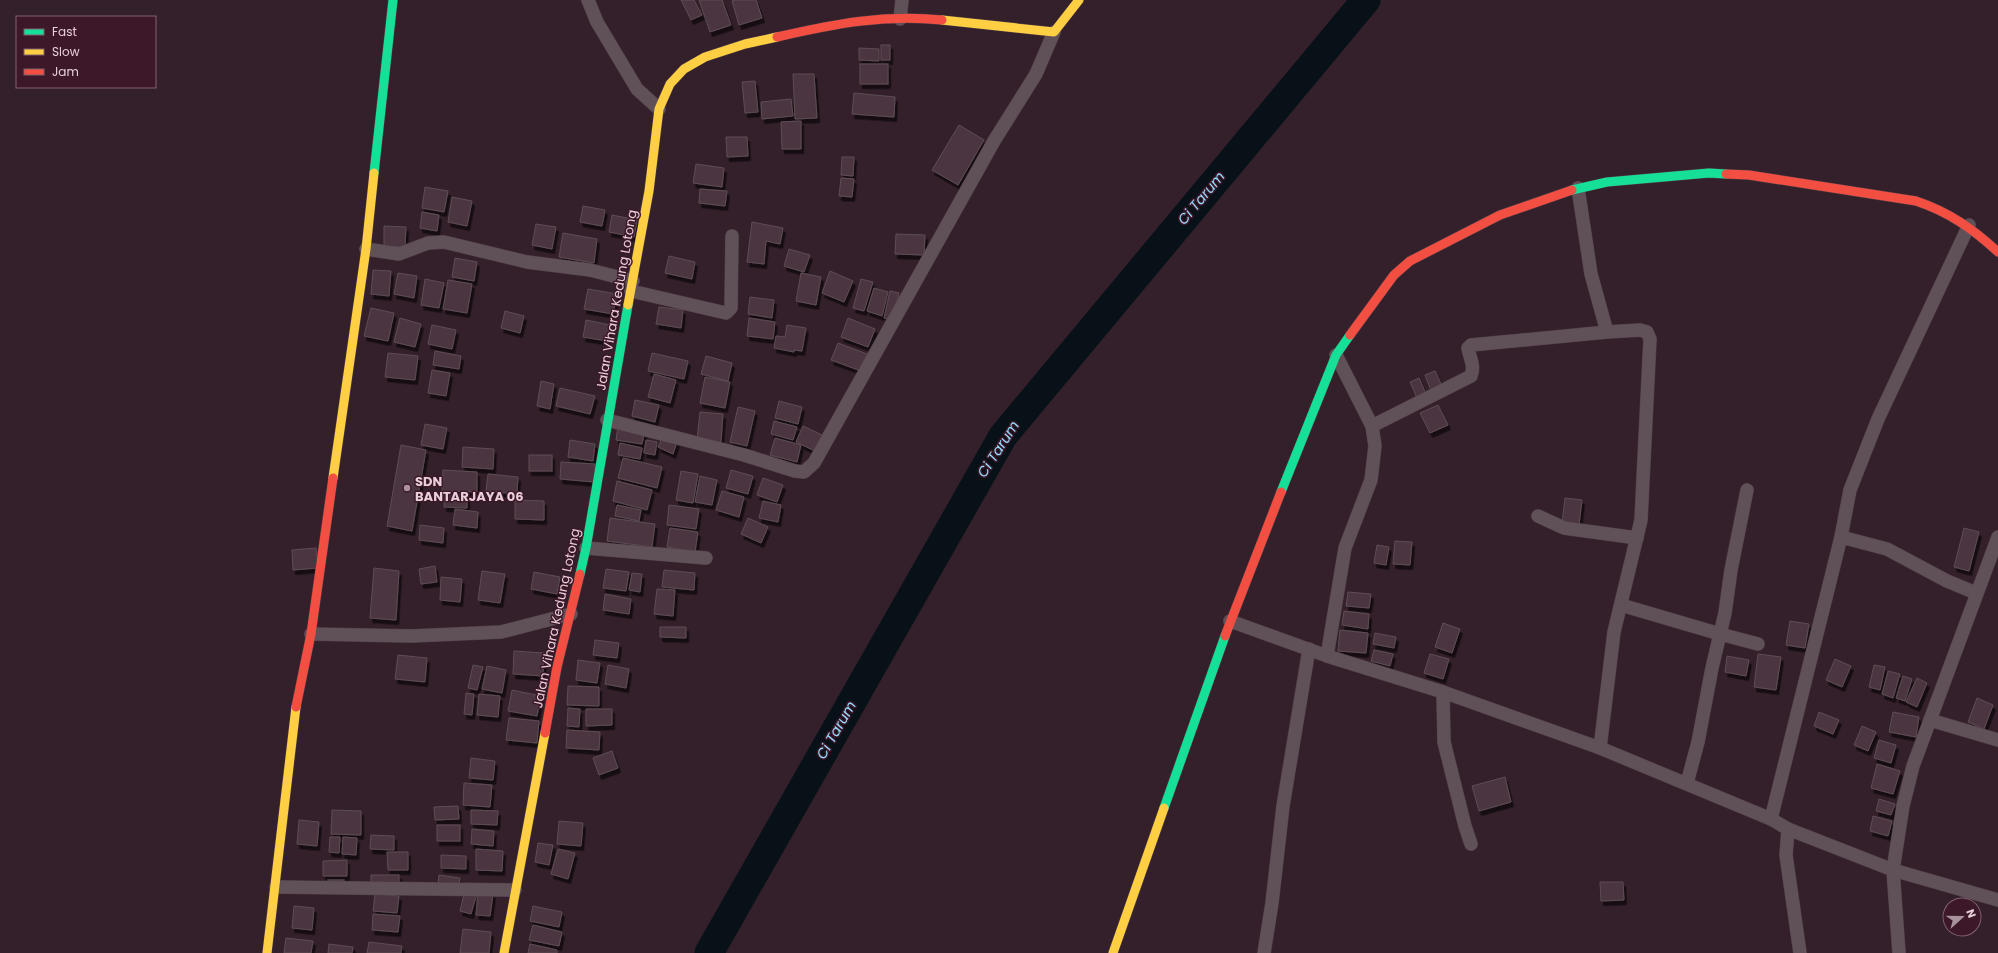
<svg xmlns="http://www.w3.org/2000/svg" width="1998" height="953" font-family="Poppins,sans-serif">
<defs>
<filter id="shadow"><feDropShadow dx="2.5" dy="4.5" stdDeviation="0" flood-color="#0009"/></filter>
</defs>
<rect width="100%" height="100%" fill="#34202a"/>
<g fill="none" stroke-linecap="round" stroke-linejoin="round">
<!-- river -->
<path stroke="#081117" stroke-width="29" d="M709,953L1003,436L1366,0"/>
</g>
<!-- building -->
<g fill="#4c3541" stroke="#5d4d54" filter="url(#shadow)">
<path d="M681,0H694L702,15L691,20Z"/>
<path d="M699,0H722L731,25L710,32Z"/>
<path d="M735,0H756L762,18L739,25L732,1Z"/>
<rect x="881" y="45" width="9" height="15"/>
<path d="M859,48L879,49V61L859,60Z"/>
<rect x="860" y="64" width="28" height="20"/>
<path d="M793,74H814L817,118L795,119Z"/>
<path d="M755,81L758,112L745,113L742,82Z"/>
<path d="M854,93L895,97L894,117L852,114Z"/>
<path d="M791,99L793,116L762,119L761,102Z"/>
<path d="M801,121V149H782L781,122Z"/>
<path d="M959,125L984,140L958,185L932,170Z"/>
<path d="M726,137H747L748,156L727,157Z"/>
<path d="M842,157H854L853,176L841,175Z"/>
<path d="M696,164L724,168L722,187L693,183Z"/>
<path d="M841,178L854,179L852,197L839,196Z"/>
<path d="M425,187L448,191L444,212L422,208Z"/>
<path d="M700,189L727,191L725,206L699,203Z"/>
<path d="M452,197L472,201L467,226L448,222Z"/>
<path d="M583,206L605,210L602,226L580,222Z"/>
<path d="M422,212L439,215L437,231L420,228Z"/>
<path d="M612,215L637,220L634,237L609,232Z"/>
<path d="M752,222L783,228L780,244L766,241L764,264L747,262Z"/>
<path d="M536,224L556,227L552,249L532,245Z"/>
<path d="M384,226L406,227L405,247L384,246Z"/>
<path d="M563,233L597,239L594,263L559,257Z"/>
<path d="M896,234L925,235L924,255L895,254Z"/>
<path d="M789,249L810,255L804,272L784,266Z"/>
<path d="M669,256L695,262L692,279L665,273Z"/>
<path d="M455,258L477,262L474,281L452,277Z"/>
<path d="M373,270L391,271L389,296L371,294Z"/>
<path d="M830,271L853,281L844,302L822,293Z"/>
<path d="M398,273L417,276L414,298L394,294Z"/>
<path d="M801,273L821,277L816,305L796,301Z"/>
<path d="M425,279L444,283L439,308L421,305Z"/>
<path d="M861,279L873,282L864,311L853,308Z"/>
<path d="M448,280L472,284L467,313L443,309Z"/>
<path d="M874,288L888,292L882,316L867,311Z"/>
<path d="M588,289L617,294L613,314L584,309Z"/>
<path d="M890,291L899,293L893,320L884,318Z"/>
<path d="M750,297L774,300L772,318L748,314Z"/>
<path d="M659,307L683,310L681,328L656,324Z"/>
<path d="M371,308L394,313L388,341L364,336Z"/>
<path d="M505,311L524,316L520,333L501,328Z"/>
<path d="M400,318L421,324L415,347L394,342Z"/>
<path d="M749,318L775,322L773,339L747,336Z"/>
<path d="M848,318L875,329L868,347L841,337Z"/>
<path d="M586,320L610,325L607,341L583,337Z"/>
<path d="M432,325L456,330L452,349L428,344Z"/>
<path d="M787,325L806,328L802,351L794,350V352L774,348L776,336L785,337Z"/>
<path d="M838,343L867,354L861,371L831,360Z"/>
<path d="M435,351L461,356L459,369L433,365Z"/>
<path d="M388,353L418,356L415,380L385,377Z"/>
<path d="M652,353L688,361L684,379L648,371Z"/>
<path d="M706,356L732,363L728,381L701,374Z"/>
<path d="M432,370L450,373L446,396L428,393Z"/>
<path d="M1435,371L1443,388L1432,393L1425,375Z"/>
<path d="M654,374L676,380L670,403L648,397Z"/>
<path d="M705,377L730,382L725,408L700,403Z"/>
<path d="M1419,378L1426,394L1417,398L1410,382Z"/>
<path d="M541,381L554,384L550,409L537,406Z"/>
<path d="M560,388L595,396L590,414L556,406Z"/>
<path d="M635,400L659,405L655,422L632,416Z"/>
<path d="M779,401L802,407L798,424L775,418Z"/>
<path d="M1438,405L1448,425L1430,433L1420,413Z"/>
<path d="M738,407L755,411L747,446L730,442Z"/>
<path d="M700,412L723,414L721,442L697,440Z"/>
<path d="M774,421L797,427L793,440L771,434Z"/>
<path d="M425,424L447,428L443,449L421,445Z"/>
<path d="M618,426L645,431L642,444L616,440Z"/>
<path d="M803,426L822,435L815,451L796,442Z"/>
<path d="M663,436L677,442L673,454L658,447Z"/>
<path d="M775,438L801,445L797,462L770,455Z"/>
<path d="M570,440L595,444L593,461L568,457Z"/>
<path d="M646,440L657,442L655,455L644,453Z"/>
<path d="M620,443L642,448L640,459L618,455Z"/>
<path d="M401,445L426,450L412,531L387,526Z"/>
<path d="M463,447L494,449L493,469L462,467Z"/>
<rect x="529" y="455" width="23" height="16"/>
<path d="M623,458L662,467L657,488L618,478Z"/>
<path d="M561,462L595,464L594,482L560,479Z"/>
<path d="M443,470L477,472V492L442,491Z"/>
<path d="M731,470L753,476L748,494L726,488Z"/>
<path d="M681,471L698,474L693,503L676,500Z"/>
<path d="M488,474L518,477L517,494L486,491Z"/>
<path d="M700,476L717,480L712,505L695,502Z"/>
<path d="M763,478L783,485L777,502L757,495Z"/>
<path d="M617,481L652,490L647,510L613,501Z"/>
<path d="M722,491L744,497L739,517L716,510Z"/>
<path d="M445,493L467,495V508L444,507Z"/>
<path d="M1565,498L1582,500L1579,525L1562,523Z"/>
<path d="M515,500L544,501V520L515,519Z"/>
<path d="M763,501L781,505L778,522L759,518Z"/>
<path d="M617,505L641,510L639,521L615,516Z"/>
<path d="M669,505L699,509L696,529L667,525Z"/>
<path d="M455,509L478,512L477,528L453,525Z"/>
<path d="M610,518L655,524L652,547L607,541Z"/>
<path d="M748,518L768,527L761,543L741,534Z"/>
<path d="M420,525L444,528L443,543L419,540Z"/>
<path d="M670,528L698,532L695,552L667,547Z"/>
<path d="M1964,528L1979,532L1969,571L1954,567Z"/>
<path d="M1395,541L1412,542L1410,565L1393,564Z"/>
<path d="M1377,545L1389,547L1386,565L1374,563Z"/>
<path d="M316,548L318,568L293,570L292,550Z"/>
<path d="M435,566L437,582L421,584L419,569Z"/>
<path d="M374,568L399,571L396,620L370,618Z"/>
<path d="M606,569L629,572L626,591L603,588Z"/>
<path d="M664,570L695,573L694,590L662,587Z"/>
<path d="M482,571L505,574L500,603L478,600Z"/>
<path d="M534,572L560,577L557,594L531,589Z"/>
<path d="M632,573L642,574L640,592L629,590Z"/>
<path d="M441,577L462,579L460,602L440,600Z"/>
<path d="M657,589L675,590L673,616L654,614Z"/>
<path d="M1348,592L1371,594L1369,608L1346,606Z"/>
<path d="M605,594L631,599L629,614L603,610Z"/>
<path d="M1344,611L1369,614L1368,629L1342,625Z"/>
<path d="M1790,621L1809,624L1805,648L1786,645Z"/>
<path d="M1443,623L1460,629L1452,653L1435,647Z"/>
<path d="M660,627H686V638L660,637Z"/>
<path d="M1340,630L1368,633L1366,653L1338,651Z"/>
<path d="M1375,633L1396,637L1394,648L1373,644Z"/>
<path d="M595,640L619,643L617,658L593,655Z"/>
<path d="M1374,650L1393,654L1390,666L1371,661Z"/>
<path d="M514,651L544,653L543,676L513,674Z"/>
<path d="M1430,654L1449,659L1443,679L1424,673Z"/>
<path d="M1758,654L1781,657L1776,690L1754,687Z"/>
<path d="M398,655L427,658L425,682L395,679Z"/>
<path d="M1727,656L1749,660L1746,676L1725,672Z"/>
<path d="M1835,659L1851,666L1842,687L1826,680Z"/>
<path d="M578,660L600,663L597,683L576,680Z"/>
<path d="M473,665L483,667L477,690L468,688Z"/>
<path d="M608,665L629,669L626,688L605,684Z"/>
<path d="M1874,665L1885,667L1880,690L1869,687Z"/>
<path d="M487,666L506,670L502,693L482,689Z"/>
<path d="M1888,671L1900,674L1893,698L1882,694Z"/>
<path d="M1903,676L1912,679L1905,701L1896,698Z"/>
<path d="M1917,678L1927,683L1917,707L1906,702Z"/>
<path d="M568,686L599,687V706L567,705Z"/>
<path d="M512,690L541,696L537,716L508,711Z"/>
<path d="M466,693L474,694L472,715L464,714Z"/>
<path d="M479,694L500,696L498,717L477,715Z"/>
<path d="M1977,698L1993,705L1984,729L1968,722Z"/>
<path d="M568,708L580,709L579,727L567,726Z"/>
<path d="M586,709H612V725L586,726Z"/>
<path d="M1819,712L1839,720L1833,734L1814,726Z"/>
<path d="M1893,712L1919,717L1916,737L1889,732Z"/>
<path d="M509,718L539,721L537,743L506,740Z"/>
<path d="M1862,726L1876,732L1868,751L1854,745Z"/>
<path d="M567,730L600,732L599,750L566,748Z"/>
<path d="M1879,740L1896,745L1891,763L1874,758Z"/>
<path d="M612,751L618,768L599,775L593,758Z"/>
<path d="M471,758L495,761L493,780L469,778Z"/>
<path d="M1877,764L1900,771L1893,794L1871,788Z"/>
<path d="M1505,777L1511,802L1479,811L1472,786Z"/>
<path d="M464,783L492,785L490,807L463,805Z"/>
<path d="M1879,799L1895,804L1891,815L1876,811Z"/>
<path d="M458,806L459,819L435,820L434,807Z"/>
<path d="M332,810L361,811V835L331,834Z"/>
<path d="M471,810L498,811L497,825L471,824Z"/>
<path d="M1873,816L1892,821L1888,836L1870,831Z"/>
<path d="M299,820L319,822L317,846L297,844Z"/>
<path d="M559,821L583,823L581,846L557,844Z"/>
<rect x="437" y="825" width="23" height="16"/>
<path d="M472,829L494,831L493,846L471,844Z"/>
<path d="M371,835L394,836V850L370,849Z"/>
<path d="M330,837H340L339,853L329,852Z"/>
<path d="M343,837L357,838L356,855L342,854Z"/>
<path d="M538,843L553,845L549,865L535,862Z"/>
<path d="M476,849L503,851L502,871L476,870Z"/>
<path d="M558,849L575,853L568,879L551,874Z"/>
<path d="M387,852H408V870H388Z"/>
<path d="M441,855L466,856V869L441,868Z"/>
<path d="M347,860V876H323V861Z"/>
<rect x="371" y="875" width="28" height="11"/>
<path d="M439,875L460,878L458,889L438,886Z"/>
<rect x="328" y="880" width="16" height="6"/>
<path d="M1600,882H1623L1624,900L1601,901Z"/>
<path d="M465,890L477,893L471,914L460,911Z"/>
<path d="M478,892L493,894L490,916L476,915Z"/>
<path d="M375,894L399,896L397,913L373,911Z"/>
<path d="M294,906L314,908L312,930L292,928Z"/>
<path d="M533,906L562,912L559,927L530,921Z"/>
<path d="M373,914L400,916L398,932L372,930Z"/>
<path d="M533,925L562,932L559,946L529,940Z"/>
<path d="M463,929L491,932L489,953H460Z"/>
<path d="M286,938L313,941L311,953H284Z"/>
<path d="M369,942L402,946L401,953H367Z"/>
<path d="M329,944L353,947L352,953H328Z"/>
<path d="M530,944L557,950V953H528Z"/>
</g>
<g fill="none" stroke-linecap="round" stroke-linejoin="round">
<defs>
<g id="street">
<path d="M588,0L597,22L637,89L659,109"/>
<path d="M900,19L902,0"/>
<path d="M1578,188L1591,274L1607,332L1640,330L1647,332L1650,339L1641,520L1614,632L1600,748"/>
<path d="M366,249L399,254L428,243L444,242L527,262L590,270L633,281"/>
<path d="M631,291L726,313L731,308L732,236"/>
<path d="M607,420L744,455L795,471L804,472L814,463L994,141L1036,74L1054,32"/>
<path d="M1372,426L1471,376C1475,365 1470,359 1468,348L1471,345L1607,332"/>
<path d="M1538,516L1564,528L1637,538"/>
<path d="M1841,537L1887,549L1947,581L1976,593"/>
<path d="M586,548L706,558"/>
<path d="M1621,605L1720,634L1758,644"/>
<path d="M1230,621L1327,656L1443,692L1600,748L1771,819L1788,829L1893,870L1998,900"/>
<path d="M311,634L412,636L501,632L571,614"/>
<path d="M1327,656L1345,548L1371,480L1375,446L1372,426L1336,355"/>
<path d="M1443,692L1444,742L1465,826L1471,844"/>
<path d="M1930,720L1998,740"/>
<path d="M1687,783L1698,742L1712,668L1725,613L1731,570L1747,490"/>
<path d="M1771,819L1841,537L1850,490L1878,419L1969,225"/>
<path d="M1788,829L1786,855L1800,953"/>
<path d="M276,887L515,890"/>
<path d="M1264,953L1272,903L1283,806L1309,649"/>
<path d="M1899,953L1893,870L1903,806L1913,766L1998,537"/>
</g>
<g id="fast">
<path d="M374,173L393,0"/>
<path d="M1572,190L1607,182L1709,173L1726,174"/>
<path d="M1281,492L1336,355L1350,335"/>
<path d="M580,574L586,548L628,305"/>
<path d="M1164,808L1225,636"/>
</g>
<g id="slow">
<path d="M942,20L1054,32L1079,0"/>
<path d="M628,305L649,191L659,109L670,84L684,69L705,57L745,44L777,37"/>
<path d="M333,478L366,249L374,173"/>
<path d="M267,953L296,707"/>
<path d="M504,953L545,733"/>
<path d="M1113,953L1164,808"/>
</g>
<g id="jam">
<path d="M777,37C834,24 883,14 942,20"/>
<path d="M1726,174L1749,175L1916,201C1949,212 1973,229 1998,252"/>
<path d="M1350,335L1394,275L1410,261L1500,215L1572,190"/>
<path d="M1225,636L1281,492"/>
<path d="M296,707L311,634L333,478"/>
<path d="M545,733L557,667L580,574"/>
</g>
</defs>
<!-- street casing -->
<use href="#street" stroke="#4f3e46" stroke-width="14"/>
<!-- fast casing -->
<use href="#fast" stroke="#4f3e46" stroke-width="10"/>
<!-- slow casing -->
<use href="#slow" stroke="#4f3e46" stroke-width="10"/>
<!-- jam casing -->
<use href="#jam" stroke="#4f3e46" stroke-width="10"/>
<!-- street -->
<use href="#street" stroke="#605058" stroke-width="13"/>
<!-- fast -->
<use href="#fast" stroke="#16e098" stroke-width="9"/>
<!-- slow -->
<use href="#slow" stroke="#ffcf43" stroke-width="9"/>
<!-- jam -->
<use href="#jam" stroke="#f24e42" stroke-width="9"/>
</g>
<!-- markers -->
<circle fill="#a9929c" stroke="#3c1829" stroke-width="1.5" cx="407" cy="488" r="4"/>
<g text-anchor="middle" stroke-width="3" stroke-linejoin="round" paint-order="stroke">
<!-- street labels -->
<g font-size="13" fill="#e8cfd9" stroke="#3c1829">
<text transform="translate(616 300) rotate(-80)" y="5">Jalan Vihara Kedung Lotong</text>
<text transform="translate(556 618) rotate(-78)" y="5">Jalan Vihara Kedung Lotong</text>
</g>
<!-- poi labels -->
<g font-size="13" font-weight="bold" fill="#e8cfd9" stroke="#3c1829" text-anchor="start">
<text x="415" y="486">SDN<tspan x="415" dy="15">BANTARJAYA 06</tspan></text>
</g>
<!-- water labels -->
<g font-size="14" font-style="italic" fill="#96dbff" stroke="#3c1829">
<text transform="translate(1201 198) rotate(-50)" y="5">Ci Tarum</text>
<text transform="translate(998 449) rotate(-57)" y="5">Ci Tarum</text>
<text transform="translate(836 730) rotate(-60)" y="5">Ci Tarum</text>
</g>
</g>
<!-- legend -->
<rect x="16" y="16" width="140" height="72" fill="#3c1829" stroke="#81616f"/>
<rect x="24" y="29" width="20" height="6" fill="#16e098" stroke="#81616f"/>
<text x="52" y="36" font-size="12" fill="#e8cfd9">Fast</text>
<rect x="24" y="49" width="20" height="6" fill="#ffcf43" stroke="#81616f"/>
<text x="52" y="56" font-size="12" fill="#e8cfd9">Slow</text>
<rect x="24" y="69" width="20" height="6" fill="#f24e42" stroke="#81616f"/>
<text x="52" y="76" font-size="12" fill="#e8cfd9">Jam</text>
<!-- north arrow -->
<g transform="translate(1962 917) rotate(69)"><circle r="19" fill="#3c1829" stroke="#81616f"/>
<path d="M0-3L7 15L0 10L-7 15Z" fill="#a9929c"/>
<text y="-6" font-size="11" font-weight="bold" text-anchor="middle" fill="#e8cfd9">N</text>
</g>
</svg>
